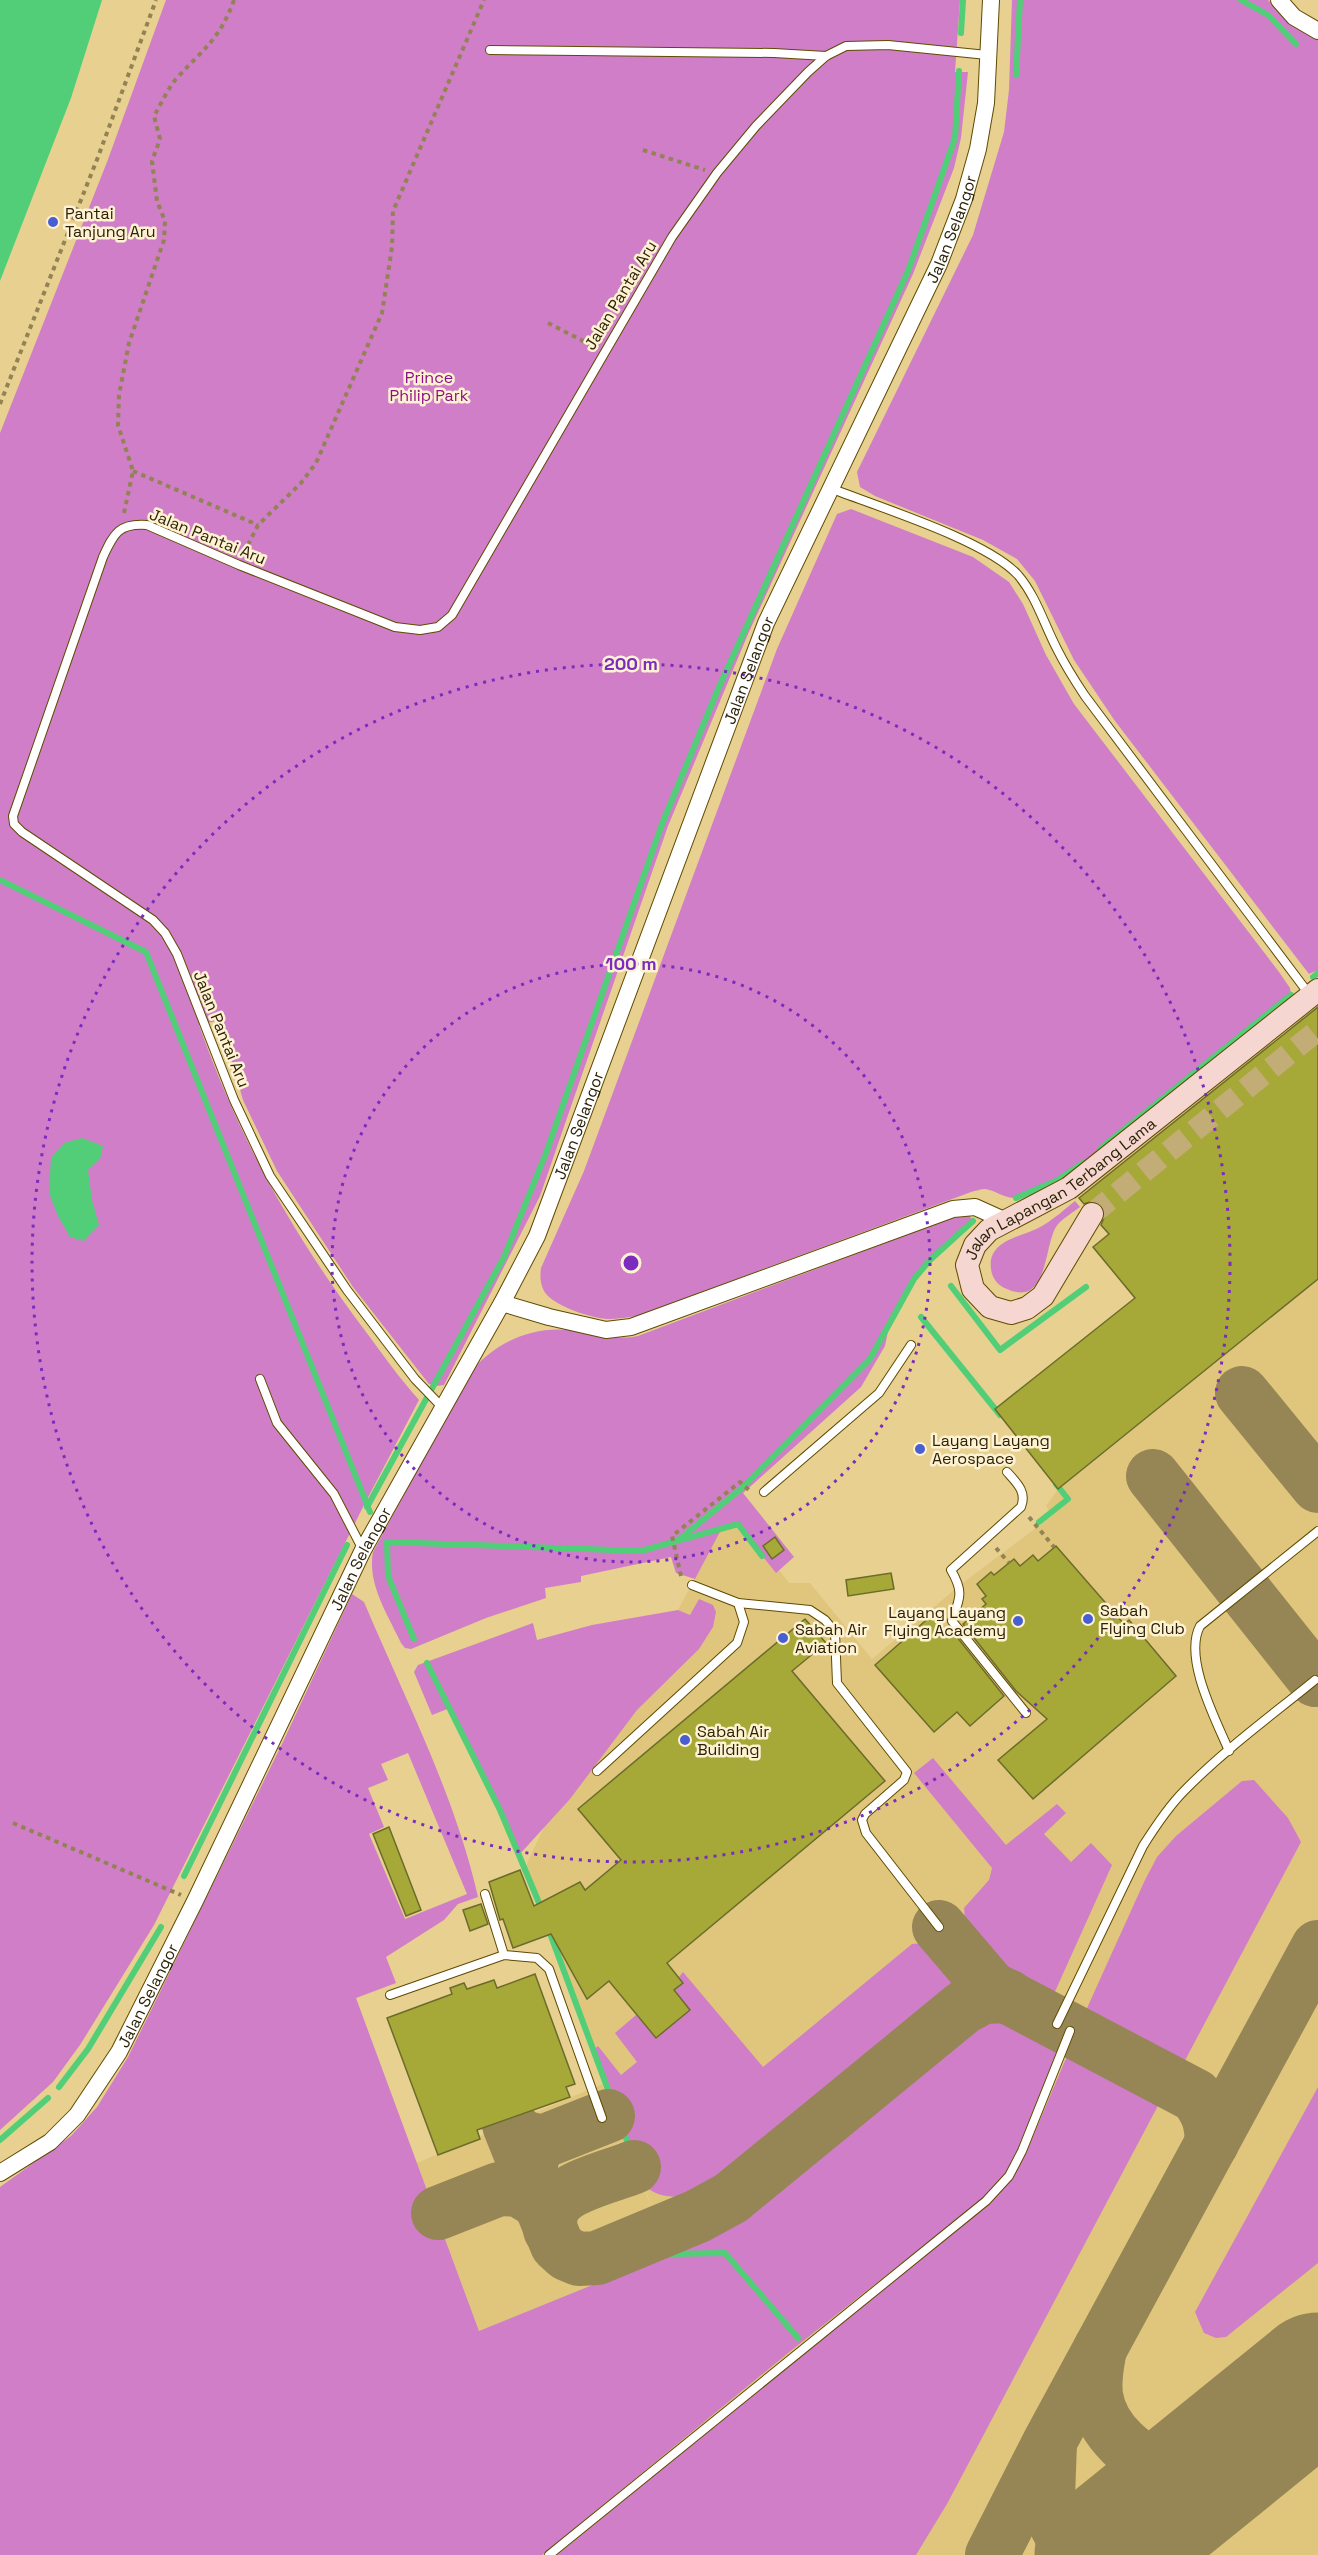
<svg xmlns="http://www.w3.org/2000/svg" width="1318" height="2555" font-family="'Space Grotesk',sans-serif">
<rect width="100%" height="100%" fill="#e7d090"/>
<!-- built -->
<path fill="#e0c67d" d="M1318,996V2555H267L494,2371L417,2163L602,2084L657,2221L525,1868L550,1814L678,1610L736,1501L785,1564L779,1570L789,1583H810L872,1659L960,1585L1052,1516L1046,1506L1058,1489L995,1409L1135,1298L1093,1247L1108,1234L1073,1191Z"/>
<!-- green -->
<g fill="#cf7ec7" fill-rule="evenodd">
<path d="M166,0H960L955,72H968L961,138L954,168L913,274L748,634L668,826L540,1196L444,1385L436,1386L429,1384L353,1287L277,1171L243,1100L220,1020L199,1025C239,1138 291,1232 363,1328C381,1352 399,1378 419,1400L363,1507L154,1925L80,2045L53,2082L0,2130V433L107,162Z"/>
<path d="M1012,0H1268L1299,30L1318,38V970L1309,974L1115,721L1074,660L1035,581L1017,559L983,540L875,496L860,487L857,472L973,235L1004,132L1009,90Z"/>
<path d="M851,509L973,557L1009,582L1023,604L1046,655L1074,704L1279,972L1290,988L1291,995L1084,1163C1069,1172 1034,1197 1017,1198C1005,1199 995,1190 985,1189C981,1189 975,1191 971,1192L637,1316C628,1317 618,1319 608,1319C593,1319 551,1305 544,1291C540,1284 540,1275 541,1268L584,1171L777,649L837,514Z"/>
<path d="M1075,1201L1080,1207C1073,1212 1064,1218 1058,1224C1043,1242 1050,1308 1007,1289C998,1286 992,1278 991,1269C987,1239 1024,1237 1042,1226C1054,1219 1065,1209 1075,1201Z"/>
<path d="M969,1215L973,1221L930,1260L914,1279L890,1321L885,1346L861,1387L743,1493L794,1557L776,1573L737,1524L722,1528L695,1579L676,1573L671,1557L581,1576V1582L545,1588L546,1598L486,1618L411,1649L405,1648L401,1643C388,1615 367,1584 373,1552L470,1373C493,1344 530,1326 569,1330C592,1332 614,1341 638,1336L949,1219Z"/>
<path d="M352,1594L364,1602C405,1699 455,1795 478,1897L458,1904L444,1920L386,1957L396,1983L356,1998L479,2331L669,2254L670,2249L685,2244L729,2220L955,2032L986,2011L1002,2012L1061,2045L1018,2150L1006,2174L984,2198L793,2349L542,2555H0V2187L71,2136L97,2107L128,2057L282,1744ZM408,1753L467,1894L405,1919L369,1834L384,1827L368,1788L388,1780L381,1764Z"/>
<path d="M699,1599L713,1605L716,1612L713,1627L699,1649L637,1710L570,1799L519,1855L450,1708L432,1715L414,1672L418,1665L533,1623L537,1640L592,1625L678,1610L690,1615Z"/>
<path d="M933,1758L1006,1845L1057,1804L1066,1813L1044,1834L1071,1862L1091,1843L1112,1865L1053,1996C1022,1984 980,1960 966,1926C964,1921 965,1913 964,1908L989,1880L992,1868L914,1773Z"/>
<path d="M1254,1780L1288,1818L1301,1842L1182,2066L1161,2058L1083,2017L1144,1882L1157,1857L1176,1836L1242,1781Z"/>
<path d="M922,1943C940,1951 952,1960 961,1977L957,1989L929,2015L708,2192C686,2197 660,2202 643,2184L593,2050L598,2046L621,2075L637,2062L615,2033L636,2015L656,2038L690,2010L674,1990L683,1984L679,1977L683,1972L763,2067L912,1944Z"/>
<path d="M1070,2049L1161,2100L947,2504L916,2555H557L989,2202L1011,2178L1026,2153Z"/>
<path d="M1318,2087V2263L1226,2337L1216,2338L1204,2333L1195,2312Z"/>
</g>
<!-- water -->
<g fill="#51ce77">
<path d="M0,0H102L71,98L0,281Z"/>
<path d="M82,1138L103,1146L100,1159L88,1170L92,1200L99,1225L84,1241L70,1237L58,1216L49,1193L51,1158L64,1143Z"/>
</g>
<g fill="none" stroke-linecap="round" stroke-linejoin="round">
<!-- stream -->
<g stroke="#51ce77" stroke-width="6">
<path d="M1241,0L1268,15L1296,44"/>
<path d="M961,33L963,0"/>
<path d="M1016,75L1020,0"/>
<path d="M0,880L146,952L370,1512"/>
<path d="M1313,977L1318,973"/>
<path d="M1100,1149L1291,995"/>
<path d="M1016,1198L1058,1180L1083,1163"/>
<path d="M951,1286L1000,1350L1086,1287"/>
<path d="M921,1317L1000,1415"/>
<path d="M367,1507L504,1257L546,1153L662,824L719,687L908,271L955,138L959,71"/>
<path d="M1039,1522L1068,1499L1056,1484"/>
<path d="M681,1538L742,1488L870,1359L914,1279L930,1260L973,1221"/>
<path d="M414,1639L388,1576L387,1542L641,1551L738,1524L762,1556"/>
<path d="M427,1663L500,1810L542,1910"/>
<path d="M184,1876L347,1545"/>
<path d="M548,1928L643,2184"/>
<path d="M59,2087L88,2049L161,1927"/>
<path d="M0,2140L48,2098"/>
<path d="M669,2254L725,2253L798,2338"/>
</g>
<!-- taxiway -->
<g stroke="#968656" stroke-width="54">
<path d="M1242,1393L1318,1486"/>
<path d="M1153,1476L1315,1680L1318,1678"/>
<path d="M939,1927L991,1988L1196,2096C1209,2114 1211,2122 1212,2143"/>
<path d="M542,2142L523,2137L509,2125L557,2245L567,2254L579,2259L597,2258L698,2216L731,2198L964,2007L983,1997L1008,1996"/>
<path d="M529,2176L533,2154L542,2142L608,2116"/>
<path d="M438,2213L499,2189L519,2190L539,2202"/>
<path d="M550,2230C550,2222 550,2214 554,2207C565,2186 612,2176 634,2167"/>
<path d="M1100,2349C1097,2364 1094,2379 1096,2395C1101,2431 1136,2462 1170,2471C1181,2473 1196,2470 1207,2470"/>
<path d="M1050,2443L1048,2497L1056,2525L1072,2555"/>
<path d="M992,2555L1050,2441L1318,1947"/>
</g>
<!-- runway -->
<path stroke="#968656" stroke-width="135" d="M1102,2555L1318,2380"/>
</g>
<!-- building -->
<g fill="#a6a837" stroke="#6b6c2c" stroke-width="1.5">
<path d="M1318,1007V1279L1058,1489L995,1409L1135,1298L1093,1247L1109,1234L1101,1225L1105,1215L1104,1208L1099,1203L1093,1201L1084,1204L1079,1198Z"/>
<path d="M775,1537L784,1550L772,1559L763,1546Z"/>
<path d="M1056,1546L1124,1624L1129,1620L1176,1676L1033,1799L998,1760L1047,1719L1016,1691L963,1624L986,1604L982,1599L986,1596L977,1584L991,1572L994,1575L1014,1559L1020,1566L1033,1555L1038,1561Z"/>
<path d="M891,1573L894,1589L848,1596L846,1580Z"/>
<path d="M932,1615L950,1635L953,1632L1004,1696L970,1726L957,1712L934,1732L875,1665Z"/>
<path d="M805,1619L826,1643L792,1671L885,1781L667,1963L683,1983L674,1990L690,2010L656,2038L609,1981L587,1999L551,1934L513,1948L503,1919L500,1920L489,1882L520,1870L534,1906L580,1882L585,1890L621,1860L578,1809Z"/>
<path d="M389,1827L421,1910L406,1916L373,1834Z"/>
<path d="M481,1904L488,1924L470,1931L463,1910Z"/>
<path d="M535,1974L575,2084L566,2087L570,2097L477,2130L480,2139L438,2155L387,2018L452,1994L450,1988L464,1983L467,1989L494,1980L497,1988Z"/>
</g>
<g fill="none" stroke-linecap="round" stroke-linejoin="round">
<!-- secondary-tunnel -->
<path stroke="#c1ad75" stroke-width="22" stroke-dasharray="22 11" stroke-linecap="butt" d="M1092,1214L1318,1030"/>
<defs>
<g id="service">
<path d="M490,50L774,53L826,56"/>
<path d="M830,488C878,507 986,540 1018,575C1036,596 1044,624 1057,649C1065,665 1075,681 1085,696L1309,994"/>
<path d="M260,1379L277,1423L334,1494L363,1550"/>
<path d="M442,1407L415,1379L347,1290L270,1176L234,1100L177,954L165,933L153,920L22,832L14,824L13,816L103,557C114,533 119,523 147,525L239,565L395,627L420,630L438,627L452,615L672,237L717,173L756,126L808,72L826,56L846,46L888,45L987,55"/>
<path d="M1007,1472C1017,1483 1027,1492 1021,1507L951,1570C964,1592 960,1598 952,1621L1026,1713"/>
<path d="M764,1492L879,1393L911,1345"/>
<path d="M738,1603L810,1610L825,1620L835,1632L837,1683L907,1772L904,1780L865,1814L862,1820L866,1833L939,1927"/>
<path d="M1229,1751C1216,1720 1183,1658 1200,1626L1318,1531"/>
<path d="M597,1771L737,1643L744,1622L738,1603L692,1585"/>
<path d="M485,1894L504,1955"/>
<path d="M390,1995L504,1955L537,1958L549,1969L602,2118"/>
<path d="M1057,2024L1143,1846C1155,1827 1168,1807 1184,1791C1224,1750 1271,1716 1315,1680"/>
<path d="M549,2555L986,2201L1009,2176L1022,2151L1070,2031"/>
</g>
<g id="minor">
<path d="M1279,0L1294,17L1318,31"/>
<path d="M502,1303L549,1317L606,1330L631,1327L953,1209L975,1207L1006,1221"/>
<path id="s1" d="M0,2173L50,2142L77,2115L119,2052L195,1901L363,1550L502,1303L537,1236L766,623L939,264L964,199L978,149L986,103L991,0"/>
</g>
<g id="secondary">
<path id="s2" d="M1092,1214L1043,1296L1027,1308L1011,1313L990,1307L973,1289L967,1265L975,1245L989,1230L1069,1188L1318,990"/>
</g>
</defs>
<!-- service casing -->
<use href="#service" stroke="#5f4b00" stroke-width="10"/>
<!-- minor casing -->
<use href="#minor" stroke="#5f4b00" stroke-width="18"/>
<!-- secondary casing -->
<use href="#secondary" stroke="#5f4b00" stroke-width="24"/>
<!-- path -->
<g stroke="#938253" stroke-width="4" stroke-dasharray="4.5 4.5" stroke-linecap="butt">
<path d="M643,150L705,170"/>
<path d="M548,323L595,347"/>
<path d="M0,404L98,157L156,0"/>
<path d="M133,471L258,525"/>
<path d="M124,513L133,471L118,425L119,395L129,343L164,240L165,221L157,201L152,161L160,139L154,116C161,104 167,90 176,79C203,49 219,41 234,0"/>
<path d="M244,553L258,525L301,483L316,463L382,313L392,247L393,211L484,0"/>
<path d="M1029,1517L1054,1547"/>
<path d="M996,1548L1009,1563"/>
<path d="M681,1576L672,1536L740,1482L751,1492"/>
<path d="M13,1823L181,1895"/>
</g>
<!-- service -->
<use href="#service" stroke="#fff" stroke-width="8"/>
<!-- minor -->
<use href="#minor" stroke="#fff" stroke-width="16"/>
<!-- secondary -->
<use href="#secondary" stroke="#f5d6d0" stroke-width="22"/>
</g>
<!-- distance rings -->
<g fill="none" stroke="#7b2cbf" stroke-width="3" stroke-dasharray="3 6">
<circle cx="631" cy="1263" r="299"/>
<circle cx="631" cy="1263" r="599"/>
</g>
<!-- markers -->
<g fill="#475fd3" stroke="#fef2d2" stroke-width="2">
<circle cx="53" cy="222" r="6"/>
<circle cx="920" cy="1449" r="6"/>
<circle cx="1088" cy="1619" r="6"/>
<circle cx="1018" cy="1621" r="6"/>
<circle cx="783" cy="1638" r="6"/>
<circle cx="685" cy="1740" r="6"/>
</g>
<g text-anchor="middle" stroke-width="5" stroke-linejoin="round" paint-order="stroke">
<!-- poi labels -->
<g font-size="16" fill="#2b2207" stroke="#fef2d2" text-anchor="start">
<text x="65" y="219">Pantai<tspan x="65" dy="18">Tanjung Aru</tspan></text>
<text x="932" y="1446">Layang Layang<tspan x="932" dy="18">Aerospace</tspan></text>
<text x="1100" y="1616">Sabah<tspan x="1100" dy="18">Flying Club</tspan></text>
<text x="1006" y="1618" text-anchor="end">Layang Layang<tspan x="1006" dy="18">Flying Academy</tspan></text>
<text x="795" y="1635">Sabah Air<tspan x="795" dy="18">Aviation</tspan></text>
<text x="697" y="1737">Sabah Air<tspan x="697" dy="18">Building</tspan></text>
</g>
<!-- street labels -->
<g font-size="16" fill="#2b2207" stroke="#fef2d2">
<text dy="6" stroke="none"><textPath href="#s1" startOffset="2180">Jalan Selangor</textPath></text>
<text transform="translate(620 295) rotate(-59)" y="6">Jalan Pantai Aru</text>
<text transform="translate(208 536) rotate(22)" y="6">Jalan Pantai Aru</text>
<text dy="6" stroke="none"><textPath href="#s1" startOffset="1694">Jalan Selangor</textPath></text>
<text transform="translate(222 1029) rotate(68)" y="6">Jalan Pantai Aru</text>
<text dy="6" stroke="none"><textPath href="#s1" startOffset="1208">Jalan Selangor</textPath></text>
<text dy="6" stroke="none"><textPath href="#s2" startOffset="327">Jalan Lapangan Terbang Lama</textPath></text>
<text dy="6" stroke="none"><textPath href="#s1" startOffset="722">Jalan Selangor</textPath></text>
<text dy="6" stroke="none"><textPath href="#s1" startOffset="236">Jalan Selangor</textPath></text>
</g>
<!-- park labels -->
<g font-size="16" fill="#8d0f87" stroke="#fef2d2">
<text x="429" y="383">Prince<tspan x="429" dy="18">Philip Park</tspan></text>
</g>
</g>
<circle cx="631" cy="1263" r="9" fill="#7b2cbf" stroke="#fef2d2" stroke-width="3"/>
<g font-size="18" text-anchor="middle" font-weight="bold" fill="#7b2cbf" stroke="#fef2d2" stroke-width="5" stroke-linejoin="round" paint-order="stroke">
<text x="631" y="670">200 m</text>
<text x="631" y="970">100 m</text>
</g>
</svg>
